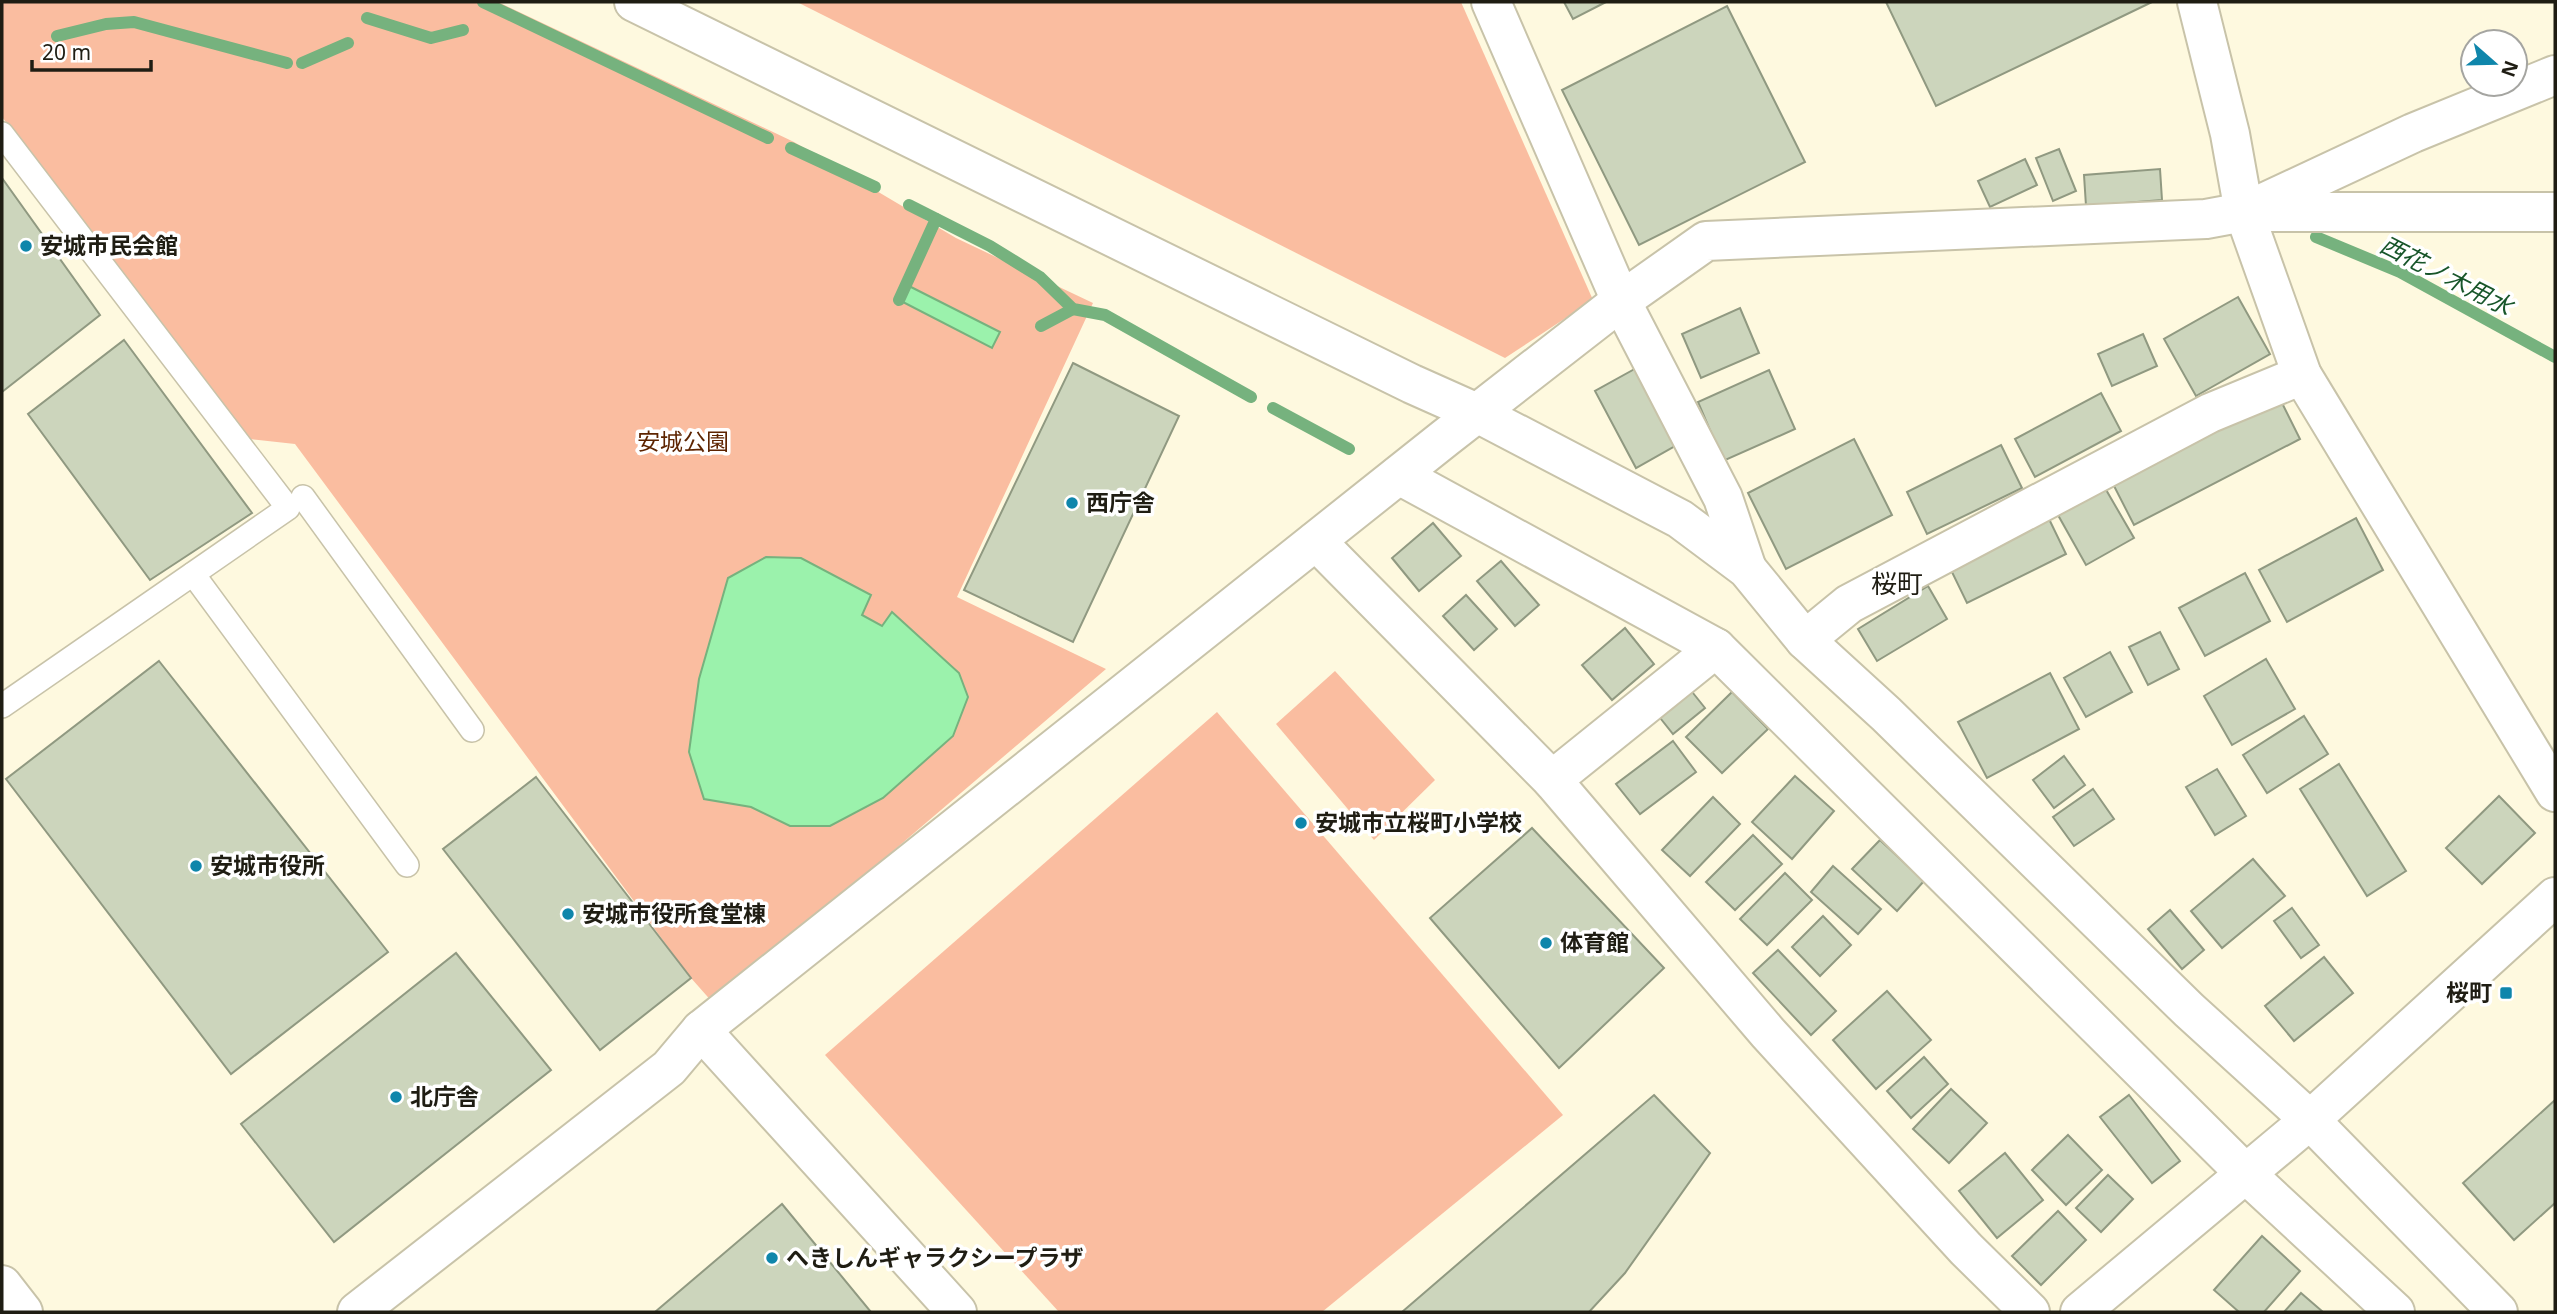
<svg xmlns="http://www.w3.org/2000/svg" width="2557" height="1314" font-family="'Noto Sans','Noto Sans JP',sans-serif">
<rect width="100%" height="100%" fill="#fef9df"/>
<!-- green -->
<g fill="#fabda0">
<path d="M2,2H498L794,142L956,238L1093,303L957,597L1106,669L714,1004L691,978L295,444L250,439L2,117Z"/>
<path d="M797,2H1461L1593,300L1505,358Z"/>
<path d="M1335,671L1435,780L1374,840L1276,724Z"/>
<path d="M1217,712L1563,1115L1322,1312H1059L825,1055Z"/>
</g>
<!-- water -->
<g fill="#9bf2ac" stroke="#76b27e" stroke-width="2">
<path d="M907,285L1000,332L992,348L899,300Z"/>
<path d="M766,557L801,558L871,595L862,615L882,626L892,612L959,673L968,697L953,736L883,798L830,826H790L751,807L704,799L689,752L699,679L728,578Z"/>
</g>
<g fill="none" stroke-linecap="round" stroke-linejoin="round">
<!-- stream -->
<g stroke="#76b27e" stroke-width="12">
<path d="M483,2L768,138"/>
<path d="M367,18L431,38L463,30"/>
<path d="M57,36L106,24L134,22L287,63"/>
<path d="M302,63L348,43"/>
<path d="M791,148L875,187"/>
<path d="M909,205L990,246L1040,277L1073,309L1105,315L1251,397"/>
<path d="M2316,237L2400,272L2555,357"/>
<path d="M899,300L936,219"/>
<path d="M1041,326L1073,309"/>
<path d="M1273,408L1349,449"/>
</g>
</g>
<!-- building -->
<g fill="#ccd5bc" stroke="#909981" stroke-width="2">
<path d="M1564,2H1606L1573,19Z"/>
<path d="M1886,2H2152L1936,106Z"/>
<path d="M1727,6L1805,162L1639,245L1562,90Z"/>
<path d="M2059,149L2076,191L2053,201L2036,158Z"/>
<path d="M2025,159L2037,185L1990,207L1978,181Z"/>
<path d="M2160,169L2162,200L2086,206L2084,175Z"/>
<path d="M2,178L100,315L2,392Z"/>
<path d="M2238,297L2270,354L2196,396L2164,339Z"/>
<path d="M1740,308L1759,353L1701,378L1682,334Z"/>
<path d="M2143,334L2157,366L2112,386L2098,354Z"/>
<path d="M124,340L252,513L150,580L28,414Z"/>
<path d="M1073,363L1179,416L1073,642L964,590Z"/>
<path d="M1640,366L1682,442L1636,468L1595,391Z"/>
<path d="M1769,370L1795,429L1723,461L1698,402Z"/>
<path d="M2101,393L2121,431L2035,477L2015,439Z"/>
<path d="M2279,397L2300,439L2134,525L2113,484Z"/>
<path d="M1854,439L1892,515L1786,569L1748,493Z"/>
<path d="M2001,445L2022,488L1927,534L1907,492Z"/>
<path d="M2105,488L2134,538L2086,565L2058,515Z"/>
<path d="M2356,518L2383,570L2287,622L2259,570Z"/>
<path d="M2049,519L2066,554L1967,603L1950,568Z"/>
<path d="M1433,523L1461,556L1419,591L1392,558Z"/>
<path d="M1501,561L1539,605L1515,626L1477,581Z"/>
<path d="M2245,573L2270,621L2205,656L2179,608Z"/>
<path d="M1928,586L1947,619L1877,661L1858,629Z"/>
<path d="M1466,595L1497,629L1474,650L1443,616Z"/>
<path d="M1625,628L1654,664L1612,700L1582,665Z"/>
<path d="M2160,632L2179,669L2148,685L2129,647Z"/>
<path d="M2110,652L2132,692L2086,717L2064,678Z"/>
<path d="M2266,659L2295,709L2232,745L2204,696Z"/>
<path d="M159,661L388,952L231,1074L6,779Z"/>
<path d="M2050,673L2079,729L1987,778L1958,722Z"/>
<path d="M1689,688L1705,708L1673,734L1657,714Z"/>
<path d="M1732,692L1768,729L1722,773L1686,737Z"/>
<path d="M2304,716L2328,754L2267,793L2243,755Z"/>
<path d="M1673,741L1696,772L1640,814L1616,784Z"/>
<path d="M2064,756L2085,785L2054,808L2033,780Z"/>
<path d="M2339,764L2406,871L2367,896L2300,789Z"/>
<path d="M2217,769L2246,816L2215,835L2186,787Z"/>
<path d="M1795,776L1834,811L1792,859L1752,822Z"/>
<path d="M536,777L691,978L600,1050L443,849Z"/>
<path d="M2093,789L2114,819L2074,846L2053,817Z"/>
<path d="M2499,796L2535,833L2482,884L2446,848Z"/>
<path d="M1713,797L1740,824L1690,876L1662,850Z"/>
<path d="M1532,828L1664,968L1559,1068L1430,918Z"/>
<path d="M1753,835L1782,864L1735,910L1706,882Z"/>
<path d="M1880,840L1924,881L1897,911L1852,869Z"/>
<path d="M2253,859L2285,896L2222,948L2191,911Z"/>
<path d="M1833,866L1881,909L1858,934L1811,892Z"/>
<path d="M1785,873L1812,900L1767,945L1740,919Z"/>
<path d="M2292,908L2319,945L2301,958L2274,921Z"/>
<path d="M2170,910L2204,950L2182,969L2148,929Z"/>
<path d="M1823,916L1851,945L1820,976L1792,947Z"/>
<path d="M1778,950L1836,1011L1811,1035L1753,973Z"/>
<path d="M456,953L551,1070L334,1242L241,1124Z"/>
<path d="M2324,957L2353,993L2294,1041L2265,1006Z"/>
<path d="M1887,991L1931,1040L1876,1089L1833,1040Z"/>
<path d="M1924,1057L1948,1084L1911,1118L1887,1091Z"/>
<path d="M1951,1089L1987,1123L1949,1163L1913,1129Z"/>
<path d="M1654,1095L1710,1153L1625,1273L1589,1312H1402Z"/>
<path d="M2129,1095L2180,1161L2152,1183L2100,1117Z"/>
<path d="M2555,1100V1203L2514,1240L2463,1183Z"/>
<path d="M2068,1135L2102,1170L2066,1205L2032,1170Z"/>
<path d="M2005,1153L2043,1200L1997,1238L1959,1191Z"/>
<path d="M2108,1175L2133,1199L2101,1232L2076,1208Z"/>
<path d="M782,1204L871,1312H655Z"/>
<path d="M2058,1211L2086,1240L2041,1285L2012,1256Z"/>
<path d="M2262,1236L2300,1271L2264,1312H2239L2214,1290Z"/>
<path d="M2301,1293L2323,1312H2284Z"/>
</g>
<g fill="none" stroke-linecap="round" stroke-linejoin="round">
<defs>
<g id="service">
<path d="M2,134L288,508L2,706"/>
<path d="M303,497L472,730"/>
<path d="M193,574L407,865"/>
</g>
<g id="minor">
<path d="M1491,2L1621,301L1723,498L1747,569"/>
<path d="M2244,212L2413,133L2555,75"/>
<path d="M2257,212H2555"/>
<path d="M1477,413L1680,519L1747,569L1805,640L1886,714L2189,1010L2310,1120L2498,1312"/>
<path d="M1399,475L1716,648L2246,1174L2395,1312"/>
<path d="M1316,541L1552,780L1768,1033L1966,1249L2030,1312"/>
<path d="M1805,640L1849,604L2210,413L2302,375"/>
<path d="M1552,780L1716,648"/>
<path d="M701,1030L957,1312"/>
</g>
<g id="tertiary">
<path d="M634,2L1412,384L1477,413"/>
<path d="M2197,2L2230,134L2244,212L2302,375L2555,792"/>
<path d="M357,1312L669,1068L701,1030L1445,438L1621,301L1706,241L2206,219L2244,212"/>
<path d="M2080,1312L2310,1120L2555,897"/>
</g>
<path id="primary" d="M2,1285L23,1312"/>
</defs>
<!-- service casing -->
<use href="#service" stroke="#c8c3a9" stroke-width="26"/>
<!-- minor casing -->
<use href="#minor" stroke="#c8c3a9" stroke-width="42"/>
<!-- tertiary casing -->
<use href="#tertiary" stroke="#c8c3a9" stroke-width="42"/>
<!-- primary casing -->
<use href="#primary" stroke="#c8c3a9" stroke-width="42"/>
<!-- service -->
<use href="#service" stroke="#fff" stroke-width="23"/>
<!-- minor -->
<use href="#minor" stroke="#fff" stroke-width="38"/>
<!-- tertiary -->
<use href="#tertiary" stroke="#fff" stroke-width="38"/>
<!-- primary -->
<use href="#primary" stroke="#fff" stroke-width="38"/>
</g>
<!-- markers -->
<g fill="#0f86ab" stroke="#fff" stroke-width="2.5">
<circle cx="26" cy="246" r="7"/>
<circle cx="1072" cy="503" r="7"/>
<circle cx="1301" cy="823" r="7"/>
<circle cx="196" cy="866" r="7"/>
<circle cx="568" cy="914" r="7"/>
<circle cx="1546" cy="943" r="7"/>
<rect x="2499" y="986" width="14" height="14" rx="3.5"/>
<circle cx="396" cy="1097" r="7"/>
<circle cx="772" cy="1258" r="7"/>
</g>
<g text-anchor="middle" stroke-width="7" stroke-linejoin="round" paint-order="stroke">
<!-- poi labels -->
<g font-size="23" font-weight="bold" fill="#1f1d13" stroke="#fff" text-anchor="start">
<text x="40" y="254">安城市民会館</text>
<text x="1086" y="511">西庁舎</text>
<text x="1315" y="831">安城市立桜町小学校</text>
<text x="210" y="874">安城市役所</text>
<text x="582" y="922">安城市役所食堂棟</text>
<text x="1560" y="951">体育館</text>
<text x="2492" y="1001" text-anchor="end">桜町</text>
<text x="410" y="1105">北庁舎</text>
<text x="786" y="1266">へきしんギャラクシープラザ</text>
</g>
<!-- park labels -->
<g font-size="23" fill="#5d2400" stroke="#fff">
<text x="683" y="450">安城公園</text>
</g>
<!-- water labels -->
<g font-size="24" font-style="italic" fill="#18562a" stroke="#fff">
<text transform="translate(2446 276) rotate(27)" y="8">西花ノ木用水</text>
</g>
<!-- quarter labels -->
<g font-size="26" fill="#1f1d13" stroke="#fff">
<text x="1897" y="593">桜町</text>
</g>
</g>
<!-- border -->
<rect width="2557" height="1314" fill="none" stroke="#1f1d13" stroke-width="7"/>
<!-- north arrow -->
<g transform="translate(2494 63) rotate(110)"><circle r="33" fill="#ffffff" stroke="#a5a5a1" stroke-width="2"/>
<path d="M0-5L12 26L0 18L-12 26Z" fill="#0f86ab"/>
<text y="-10" font-size="19" font-weight="bold" text-anchor="middle" fill="#1f1d13">N</text>
</g>
<!-- scale -->
<path d="M32 60v10h119v-10" fill="none" stroke="#1f1d13" stroke-width="3.5"/>
<text x="42" y="60" font-size="21" fill="#1f1d13" stroke="#ffffff" stroke-width="5" paint-order="stroke">20 m</text>
</svg>
